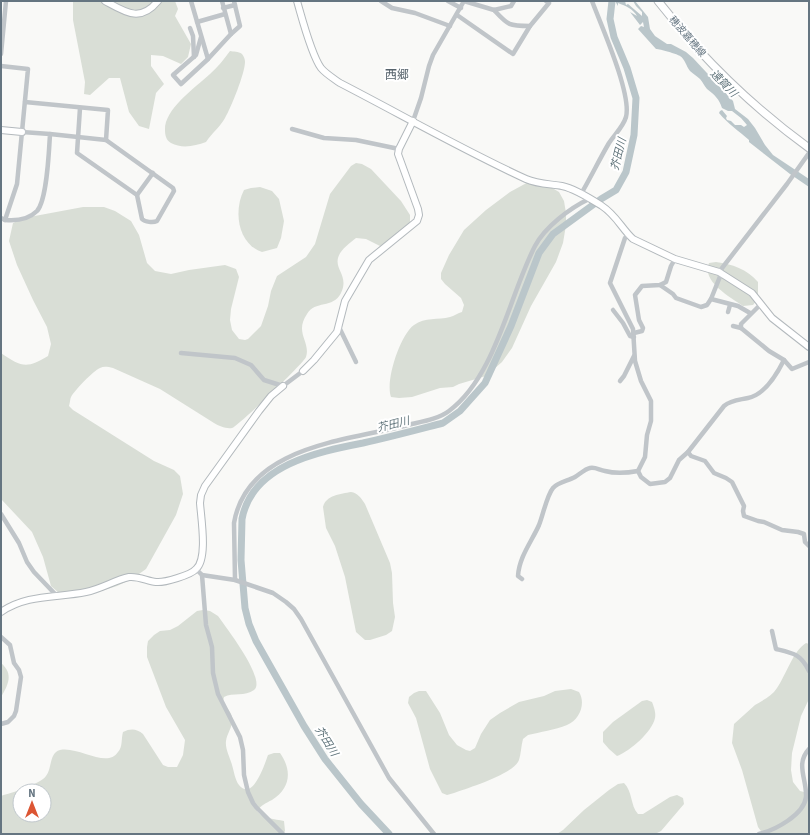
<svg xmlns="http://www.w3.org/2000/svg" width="810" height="835" font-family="'Source Sans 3','Noto Sans JP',sans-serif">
<rect width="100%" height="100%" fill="#f9f9f7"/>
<!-- green -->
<g fill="#d9ded6" fill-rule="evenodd">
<path d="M73,1H175L178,9L175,16L191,44L188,57L181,64L163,56L151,55V66L164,84L156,93L149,129L139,126L129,112L120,78H109L90,95L84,94L85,82L73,20Z"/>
<path d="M230,51C234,52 238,51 242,54C244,57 245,59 245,62C245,73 231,108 225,118C220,127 212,133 206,142C195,146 182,149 171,143C166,140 165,135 165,130C164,109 196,87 210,74C218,67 224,59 230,51Z"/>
<path d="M356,163L362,164L371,169L401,201L410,215V222L401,233L386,245L380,246L366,239L356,238C350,243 340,250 338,258C335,270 349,276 341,293C333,309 315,300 307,314C294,333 311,342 306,357C303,364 239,425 232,428C226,429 219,426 214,423L160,389L113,368C108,367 104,366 100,368C93,371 75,390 71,397C70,399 70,403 69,406L73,410L154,461L174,470L180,476L183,494L176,515L146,569L132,579L117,586L98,592L77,594L59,593L51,586L43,557L32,532L1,499V353C21,367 27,369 48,356L51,344L47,327L33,300L17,265L9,241L13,223L24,218L83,207H104L115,211L131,221L139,235L147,263L155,271L171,274L189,270L225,265L236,269L239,277L231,309L230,320L232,330L239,339L245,340L248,339L261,326L268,306L271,291L277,276L306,257L315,244L330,194L351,166Z"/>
<path d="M532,180L542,182L559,192L564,201L566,213V225L563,243L556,262L531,306L512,348L502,362L486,376L459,384L453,387L440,388L412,397L399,398L391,397C385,381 400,335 414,325C425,317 438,320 450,317C454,316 458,313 462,312L464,305L461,298L445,284L441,279V273L449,255L464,230L486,210L510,192Z"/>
<path d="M260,187L272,191L279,199L284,221L281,238L277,248L262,252C238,244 233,211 244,190L251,188Z"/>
<path d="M716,262C732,264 747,269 758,282V299L753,305L743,306C730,297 701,281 709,263Z"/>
<path d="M351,492C358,493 361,498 365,504L390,563L392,573L393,603L395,617L392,631L386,635L370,640H365L356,632L345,577L335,546L326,528L323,507C326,495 341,494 351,492Z"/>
<path d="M203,610L210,611L218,616C225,626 267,680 254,690C245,697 233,692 224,697L223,701C225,707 231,711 232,717C234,725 227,733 226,741C225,749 230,757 232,765C234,771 235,780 239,785C253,802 265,763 268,755L274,753H280C292,770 291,788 272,800C266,803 261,805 257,811C263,819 275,819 284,821L285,831L283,834H1V796C11,793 41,784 46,776C52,769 49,753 60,750C79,746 107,769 118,752C123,747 121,738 123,732C131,728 137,729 143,734L163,765L168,767H177L183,755L185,740L166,707L147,657V647L148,641L154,635L160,631L170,630L178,626L197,611ZM20,791H44V815H20Z"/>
<path d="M806,643L809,644V699L801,716L792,753L791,770L793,782L800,791L804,792L809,789V833L807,834H763L758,827L742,770L732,743L734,724C741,718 748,711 755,705C763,700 772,696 777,688C786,675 793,651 806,643Z"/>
<path d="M1,663C14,674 8,685 1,697Z"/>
<path d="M571,689L579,692C586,703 580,720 567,725C555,730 540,732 528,735L523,739C521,746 521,754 519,760C514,774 468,788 454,793L447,795L442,793L430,769L416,718L408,703L409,697L414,693L419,691H426L440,713L449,735L457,745L466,750L470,751L475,748L481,734L490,720L500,713L519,702L544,696L555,691Z"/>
<path d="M647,700L652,702C654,707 656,713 655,718C652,732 630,751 617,756L609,749L603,742V732L613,722L642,701Z"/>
<path d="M624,783C633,792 630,805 638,814H643L670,797L677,795L683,798L684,804L661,831L655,834H557L563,830L584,810L609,790L618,784Z"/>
</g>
<!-- water -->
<path fill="#bac6ca" d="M615,1H625L626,5L628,4L642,16V12L636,6L633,1H635L648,17L650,29L655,36L667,44H671L686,52L693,58L733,101L735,109L748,119L755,128L765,145L773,155L809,179V187L790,174L749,142V140C739,131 728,124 719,113L720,111L722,110L727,116L726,118L727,120L731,121L735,125H741L744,127L747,125L741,118L732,111H728L722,108C719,99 715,95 707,89C704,86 703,82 700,79C697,76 693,74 690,71C686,66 685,59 680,56C677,54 660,49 656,49L638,29L641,26L644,27L643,22L640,25L630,12L637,16C633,9 626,6 618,3V6Z"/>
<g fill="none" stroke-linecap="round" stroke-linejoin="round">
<!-- river -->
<path stroke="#bac6ca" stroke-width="7" d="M389,834L361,804L325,759L304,726L256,641L249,624L245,608L241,560L242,519C252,465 317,452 363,443C390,437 416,430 443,423L460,411L485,383L511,326L539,253L553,234L601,199L616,190L626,172L634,135L636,98L627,68L614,37L610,19L612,1"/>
<defs>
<g id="secondary">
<path d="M105,1C125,12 140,23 158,1"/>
<path d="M297,1C302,18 311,54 321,68C326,74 333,78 340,83C402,115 463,150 526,179C537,184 550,184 562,186C576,189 591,199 602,206C616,215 622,229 633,239L675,259L719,272L752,293L772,318L809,347"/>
<path d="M1,130L22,132"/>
<path d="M303,371L314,360L337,332L345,301L369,260L417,221L419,215L418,209L398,154L399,149L413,121"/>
<path d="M1,612C27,594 57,598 86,592C101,589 115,580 129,577C139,576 147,581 156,582C164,583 191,575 196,569C208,559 201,518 200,503L201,495L205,486L259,411L271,396L283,386"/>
</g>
<path id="primary" d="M658,1C671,17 684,33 697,48C731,85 769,119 809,148"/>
</defs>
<!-- secondary casing -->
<use href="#secondary" stroke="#b3b9bd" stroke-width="8"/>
<!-- primary casing -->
<use href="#primary" stroke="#b4b9bd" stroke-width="9"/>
<!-- street -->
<g stroke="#c0c5c9" stroke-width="4.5">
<path d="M191,1L208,59L231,34L222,1"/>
<path d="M381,1L392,8L415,13L450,26"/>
<path d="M448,1L461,8"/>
<path d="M223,8L235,5"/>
<path d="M494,10C508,25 508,26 530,26"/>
<path d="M457,15L513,54L530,26L549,3L546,1"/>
<path d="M197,22L225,14"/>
<path d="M190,28L193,36L194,57"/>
<path d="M231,34L240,26L234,1"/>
<path d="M201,37L196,55L173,75L181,84L208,59"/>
<path d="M1,54L6,1"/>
<path d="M1,66L28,69L17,184L5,220L1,218"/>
<path d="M25,102L108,110L106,140L50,134"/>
<path d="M80,108L77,153L137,195L142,219C145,222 153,223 157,221L174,191L173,188L106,140"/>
<path d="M413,121L421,98L429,66L433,55L464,1L494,10L511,6L514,1"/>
<path d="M292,129L324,138L356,140L399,149"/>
<path d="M581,194C591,177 599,160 609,143C615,134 623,127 626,117C632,94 601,25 592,1"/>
<path d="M137,195L153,173"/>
<path d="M5,220C16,221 28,220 37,211C47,200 49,151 50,134L22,132"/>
<path d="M628,234L625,238L610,283L633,329L635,361L641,381L651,401V421L647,435L645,457L638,471L641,477L650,484L665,482L670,478L679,460L688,452L724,406C731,400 739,400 748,398C764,395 777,374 784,360"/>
<path d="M719,272L787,184L809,153"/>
<path d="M660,285L673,294L676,298L701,307L707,305L711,299L738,306L750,313"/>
<path d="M711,299L721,274"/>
<path d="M761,304L741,324V328L769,351L784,360L792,369L809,362"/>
<path d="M613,310L623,323L630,336L634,337"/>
<path d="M728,312L730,305"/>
<path d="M338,325L356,362"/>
<path d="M733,326L741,328"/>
<path d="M634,333L642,331L643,328L639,320L635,295L642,286L660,285L666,282L671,266L675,259"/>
<path d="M181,353L235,358L251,365L264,380L283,386L303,371"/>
<path d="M620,381L624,376L634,356"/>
<path d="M688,452L691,456L705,461L714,473L726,478L732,482L744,506L743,511L744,516L758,521L764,522L782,530L798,532L804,534L805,542L809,546"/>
<path d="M1,514L19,543L27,562L34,572L56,595"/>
<path d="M196,569L202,575L206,625L212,647L213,673L218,694L240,737L243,750L244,775L248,792L253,803L256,807L283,834"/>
<path d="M202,575L235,580L273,593L286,602L294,609L301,619L389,778L434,834"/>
<path d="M522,579L518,576C519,557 532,541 539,525C543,515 547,495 553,488C558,482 568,481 575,477C580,474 585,469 590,468C596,467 599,470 605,471C616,474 627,473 638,471"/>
<path d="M235,580L234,523C247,447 344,441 404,426C419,422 437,420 449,411C496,376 509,296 535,246C545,227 570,208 589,199"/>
<path d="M772,631L776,649C793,653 801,654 809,671"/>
<path d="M1,637L10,645L14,663L19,670L21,677L16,711L14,716L8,722L1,724"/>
<path d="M759,834C775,830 804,815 806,797C807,779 795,764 809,749"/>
</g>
<!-- secondary -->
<use href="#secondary" stroke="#fff" stroke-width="6"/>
<!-- primary -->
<use href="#primary" stroke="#fff" stroke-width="7"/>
</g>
<g text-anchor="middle" stroke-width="4" stroke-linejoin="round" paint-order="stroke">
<!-- street labels -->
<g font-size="10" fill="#657581" stroke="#fff">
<text transform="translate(688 36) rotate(49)" y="4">穂波嘉穂線</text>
</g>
<!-- water labels -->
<g font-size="11" font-style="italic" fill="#60747b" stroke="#fff">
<text transform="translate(724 83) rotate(46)" y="4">遠賀川</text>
<text transform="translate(618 154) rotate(-76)" y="4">芥田川</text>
<text transform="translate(393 424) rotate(-14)" y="4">芥田川</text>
<text transform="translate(327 741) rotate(58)" y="4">芥田川</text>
</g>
<!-- quarter labels -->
<g font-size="12" fill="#57636c" stroke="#fff">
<text x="397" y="79">西郷</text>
</g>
</g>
<!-- border -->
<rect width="810" height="835" fill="none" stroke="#657581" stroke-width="4"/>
<!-- north arrow -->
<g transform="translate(32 803)"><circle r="19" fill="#ffffff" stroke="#c1c8cd"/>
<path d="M0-3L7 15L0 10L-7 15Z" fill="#dc5533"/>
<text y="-6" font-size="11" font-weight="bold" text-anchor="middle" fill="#657581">N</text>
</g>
</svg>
